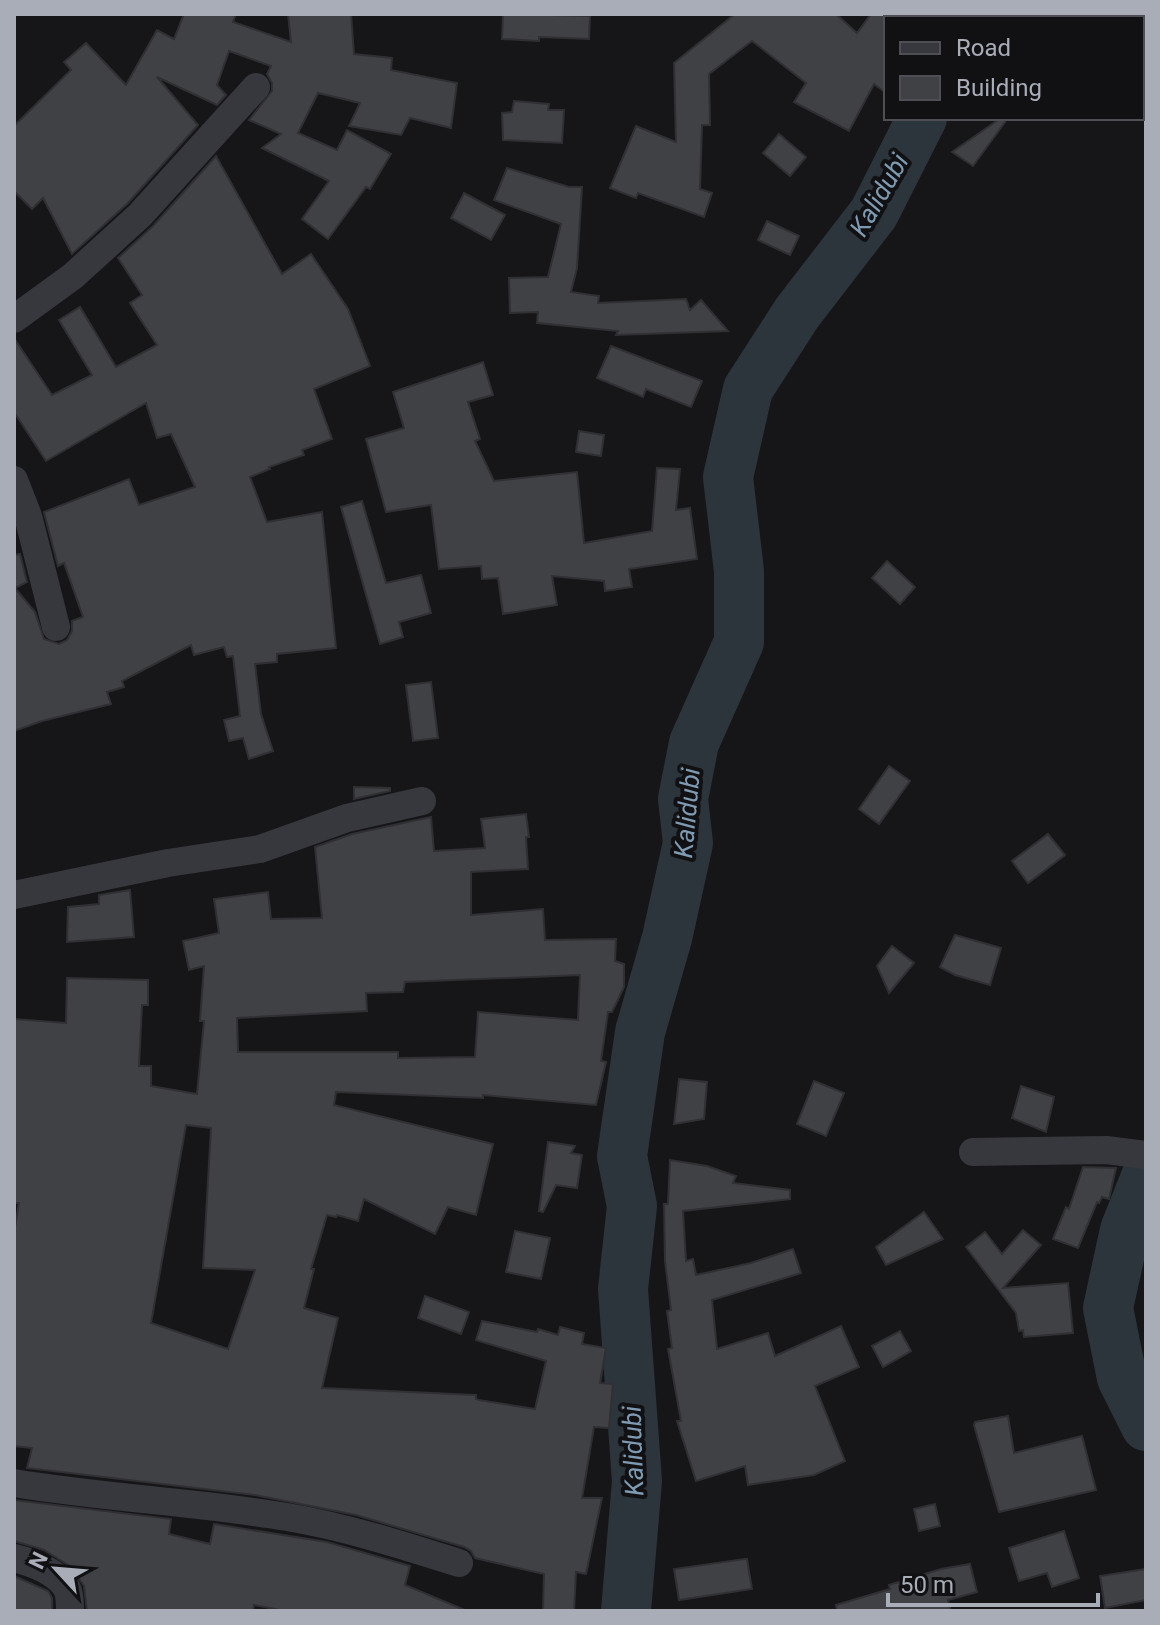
<svg xmlns="http://www.w3.org/2000/svg" width="1160" height="1625" font-family="Roboto,sans-serif">
<rect width="100%" height="100%" fill="#161618"/>
<g fill="none" stroke-linecap="round" stroke-linejoin="round">
<!-- river -->
<g stroke="#2c353c" stroke-width="50">
<path d="M990,18L993,14"/>
<path d="M1146,1177L1125,1230L1108,1308L1122,1378L1146,1426"/>
<path d="M626,1611L637,1481L623,1289L632,1206L622,1156L640,1032L667,938L688,843L683,799L694,743L739,642V571L728,477L748,389L797,313L874,213L922,118"/>
</g>
</g>
<!-- building -->
<g fill="#404145" stroke="#303034" stroke-width="2" fill-rule="evenodd">
<path d="M184,14H236L233,22L291,42L288,14H351L354,54L392,58L391,70L457,83L451,128L410,118L401,135L349,126L360,103L318,93L298,133L337,150L347,130L391,154L370,189L366,187L328,239L302,219L329,181L262,148L281,134L249,120L272,91V83L267,74L271,66L229,51L217,85L226,95L217,105L157,77L198,125L128,203L72,254L43,198L32,209L14,191V126L71,70L64,62L86,43L126,85L157,30L174,39Z"/>
<path d="M503,14L590,16L589,39L539,37V41L502,39Z"/>
<path d="M735,14H836L857,33L871,14H886V93L874,84L849,131L794,102L806,83L752,41L709,74L710,125H702L700,189L712,193L704,217L638,193L636,198L610,188L636,126L676,142L674,63Z"/>
<path d="M514,101L549,104L548,110H564L562,143L503,140L502,113L512,112Z"/>
<path d="M1001,118H1008L973,166L952,152Z"/>
<path d="M779,134L806,157L790,176L763,153Z"/>
<path d="M216,156L282,274L311,254L348,309L370,366L314,389L332,439L302,450L304,455L269,467L270,469L250,477L267,522L322,512L336,648L277,654V662L255,664L261,714L273,751L249,759L243,738L229,741L224,720L240,716L233,656L227,657L224,647L194,655L191,645L122,681L124,687L107,692L111,704L42,721L14,731V555L20,554L27,582L15,588L35,612L44,639L59,644L67,640L72,631V621L83,617L64,563L58,566L44,512L129,479L139,505L195,487L171,434L157,438L146,403L46,461L14,412V338L52,395L92,375L59,320L80,307L116,367L157,345L130,303L142,295L118,258L153,226Z"/>
<path d="M507,168L569,187H582L577,268L571,292L599,296L598,303L686,299L690,310L701,300L728,331L616,335L618,331L537,323L538,312L510,313L509,278L548,277L561,224L494,200Z"/>
<path d="M464,193L505,215L491,240L451,218Z"/>
<path d="M767,221L799,236L790,255L758,240Z"/>
<path d="M611,346L702,381L691,407L646,389L643,397L597,378Z"/>
<path d="M483,362L493,395L468,402L480,439L475,441L494,481L577,472L584,543L652,531L657,468L680,469L676,510L690,508L697,559L629,569L632,587L605,591L604,581L552,576L557,605L503,614L498,578L482,579L481,566L439,569L431,505L386,512L366,439L404,428L393,392Z"/>
<path d="M579,431L604,435L601,456L576,452Z"/>
<path d="M362,501L386,583L421,575L431,613L399,622L403,637L380,644L341,507Z"/>
<path d="M887,561L915,587L900,604L872,578Z"/>
<path d="M431,682L438,738L413,741L406,685Z"/>
<path d="M889,766L910,781L879,824L859,809Z"/>
<path d="M354,787L390,788V791L354,799Z"/>
<path d="M526,814L529,837H526L528,869L471,872V915L543,909L545,940L616,939L615,961L624,964V987L612,1012H608L601,1061L606,1062L596,1105L483,1095V1098L336,1092L334,1105L493,1144L476,1215L448,1207L435,1234L364,1199L358,1221L337,1215L336,1217L327,1215L311,1269H314L304,1308L338,1318L322,1388L476,1395V1399L479,1400L535,1409L546,1361L476,1340L482,1321L537,1332L538,1329L558,1335L560,1327L584,1333L582,1344L606,1348L600,1383L613,1384L609,1428L594,1427L582,1498H602L586,1574L576,1572L574,1611H543L544,1574L475,1558L471,1551L464,1547L356,1515L255,1495L27,1468L32,1448L14,1446V1233L19,1203H14V1019L66,1023L67,978L148,980V1005H142L139,1066H151V1086L197,1094L204,1021H200L204,966L189,970L183,941L219,933L214,899L268,892L271,919L322,918L315,847L352,834L431,817L434,851L485,848L481,819ZM580,975L578,1020L478,1012L475,1057L398,1058V1052H238L237,1018L367,1011L366,993L403,992L405,982ZM186,1125L211,1128L203,1268L255,1270L228,1349L151,1323Z"/>
<path d="M1048,834L1065,855L1028,883L1012,861Z"/>
<path d="M130,890L134,937L67,942L68,907L99,904V895Z"/>
<path d="M955,935L1001,948L990,985L955,975L940,967Z"/>
<path d="M892,946L914,963L889,993L877,966Z"/>
<path d="M679,1079L707,1082L704,1119L674,1124Z"/>
<path d="M814,1081L844,1093L826,1136L797,1124Z"/>
<path d="M1021,1086L1054,1097L1046,1132L1012,1118Z"/>
<path d="M548,1142L575,1146L571,1153L582,1155L577,1188L556,1185L543,1212L539,1211Z"/>
<path d="M670,1160L707,1166L736,1176L733,1183L790,1190V1199L683,1211L686,1261L693,1259L696,1275L751,1263L793,1249L801,1273L712,1300L717,1349L768,1333L775,1356L841,1326L859,1367L815,1386L845,1461L814,1475L748,1485L745,1466L696,1481L677,1421H681L668,1349L672,1348L667,1311L671,1310L665,1261L664,1204H668Z"/>
<path d="M1083,1167L1116,1168L1109,1199L1102,1197L1099,1203L1097,1202L1078,1248L1053,1239L1066,1207L1069,1209Z"/>
<path d="M924,1212L943,1239L886,1265L876,1247Z"/>
<path d="M1023,1230L1041,1245L1003,1288L1068,1283L1073,1333L1024,1337L1023,1330L1019,1331L1016,1313L966,1247L985,1232L1002,1254Z"/>
<path d="M515,1231L550,1238L541,1279L506,1272Z"/>
<path d="M425,1296L469,1312L461,1334L418,1318Z"/>
<path d="M900,1331L911,1351L883,1367L872,1346Z"/>
<path d="M1008,1416L1014,1453L1082,1436L1096,1490L999,1512L974,1425L975,1422Z"/>
<path d="M14,1500L171,1519L169,1534L210,1544L214,1524L327,1542L410,1566L405,1585L467,1611H285L254,1605L253,1611H87L84,1586L71,1567L44,1550L14,1541Z"/>
<path d="M935,1504L940,1526L919,1531L914,1509Z"/>
<path d="M1064,1531L1079,1578L1052,1587L1047,1573L1019,1581L1009,1548Z"/>
<path d="M745,1559H747L752,1589L679,1600L674,1569Z"/>
<path d="M970,1564L977,1592L948,1600L951,1611H837L836,1605L890,1589L889,1585L941,1569Z"/>
<path d="M1146,1569V1600L1105,1608L1100,1576Z"/>
<path d="M14,1576L48,1591L52,1598V1611H14Z"/>
</g>
<g fill="none" stroke-linecap="round" stroke-linejoin="round">
<!-- minor -->
<g stroke="#37383d" stroke-width="28">
<path d="M14,319L73,276L140,215L256,87"/>
<path d="M14,480L28,516L56,627"/>
<path d="M14,895L168,863L260,849L347,818L422,801"/>
<path d="M973,1152L1106,1150L1146,1155"/>
<path d="M14,1483C105,1498 197,1502 287,1517C346,1527 402,1545 459,1563"/>
<path d="M14,1558C31,1562 61,1573 68,1591C70,1597 70,1605 70,1611"/>
</g>
</g>
<g text-anchor="middle" stroke-width="8" stroke-linejoin="round" paint-order="stroke">
<!-- water labels -->
<g font-size="26" font-style="italic" fill="#7f9bb3" stroke="#111113">
<text transform="translate(879 195) rotate(-60)" y="9">Kalidubi</text>
<text transform="translate(687 813) rotate(-85)" y="9">Kalidubi</text>
<text transform="translate(633 1451) rotate(-92)" y="9">Kalidubi</text>
</g>
</g>
<!-- border -->
<rect width="1160" height="1625" fill="none" stroke="#a8adb8" stroke-width="32"/>
<!-- legend -->
<rect x="884" y="16" width="260" height="104" fill="#111113" stroke="#4d4f55" stroke-width="2"/>
<rect x="900" y="42" width="40" height="12" fill="#37383d" stroke="#4d4f55" stroke-width="2"/>
<text x="956" y="56" font-size="24" fill="#a8adb8">Road</text>
<rect x="900" y="76" width="40" height="24" fill="#404145" stroke="#4d4f55" stroke-width="2"/>
<text x="956" y="96" font-size="24" fill="#a8adb8">Building</text>
<!-- north arrow -->
<g transform="translate(56 1569) rotate(296)" stroke="#111113" stroke-width="6" paint-order="stroke">
<path d="M0-6L14 30L0 20L-14 30Z" fill="#a8adb8"/>
<text y="-12" font-size="22" font-weight="bold" text-anchor="middle" fill="#a8adb8">N</text>
</g>
<!-- scale -->
<path d="M888 1593v12h210v-12" fill="none" stroke="#a8adb8" stroke-width="4"/>
<text x="900" y="1593" font-size="24" fill="#a8adb8" stroke="#111113" stroke-width="6" paint-order="stroke">50 m</text>
</svg>
